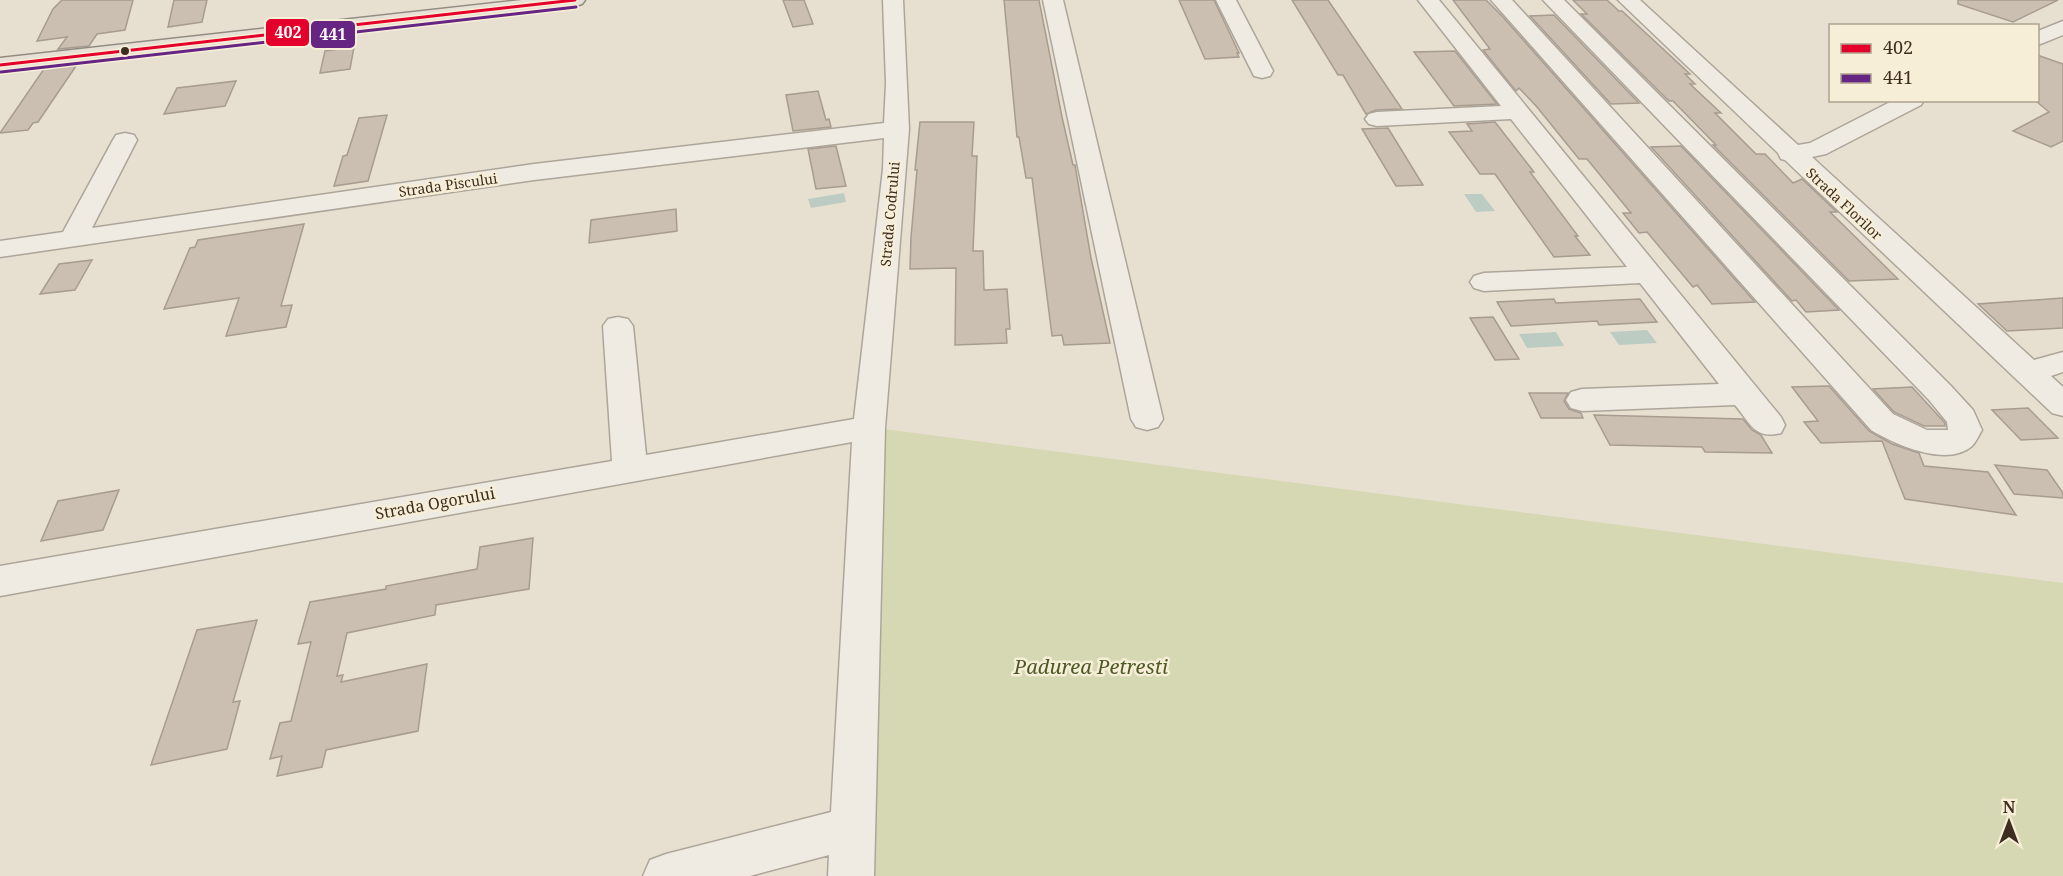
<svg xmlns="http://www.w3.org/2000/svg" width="2063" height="876" font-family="'Noto Serif',serif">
<rect width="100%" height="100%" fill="#e7e0d1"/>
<!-- green -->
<path fill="#d6d7b3" d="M884,429L2063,583V876H873Z"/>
<!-- water -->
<g fill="#bcccc2">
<path d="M844,193L846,202L811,208L808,199Z"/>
<path d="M1464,194H1482L1495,211L1476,212Z"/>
<path d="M1647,330L1657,343L1619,345L1610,332Z"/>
<path d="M1556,332L1564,346L1527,348L1519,334Z"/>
</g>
<!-- building -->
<g fill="#cbbfb2" stroke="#a89c90" stroke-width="1.5">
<path d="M62,0H133L125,30L97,34L89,46L58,49L67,37L37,41L53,9Z"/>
<path d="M174,0H207L202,22L168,27Z"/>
<path d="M783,0H804L813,24L793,27Z"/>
<path d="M1004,0H1039L1062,117L1073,165H1075L1091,258L1110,343L1064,345L1062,335L1052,336L1032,178H1026L1019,137H1017Z"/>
<path d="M1179,0H1214L1239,53H1237L1239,57L1205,59Z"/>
<path d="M1292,0H1328L1402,109L1376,110L1366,114L1343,75H1338Z"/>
<path d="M1453,0H1486L1503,17L1755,302L1712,304L1697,285L1693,287L1647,232L1639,233L1623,213H1631L1587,159H1579L1537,107L1519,88L1516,91L1483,50L1490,49Z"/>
<path d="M1573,0H1607L1619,11H1622L1690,74H1685L1695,84H1690L1721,113H1715L1756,154H1765L1793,183L1802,179L1837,212H1830L1898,279L1849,281L1713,145H1716L1673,101H1669L1581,14H1587Z"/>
<path d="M1958,0H2058L2013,22L1958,4Z"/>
<path d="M1554,15L1639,103L1611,104L1530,16Z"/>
<path d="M354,47L350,69L320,73L325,51Z"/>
<path d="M1455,51L1497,104L1454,106L1414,52Z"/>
<path d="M2037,55L2063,64V141L2051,147L2013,131L2049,112L2037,102Z"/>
<path d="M76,66L38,122L33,123L28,130L0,133L44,69Z"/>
<path d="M236,81L225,106L164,114L177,88Z"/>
<path d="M818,91L826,120L829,119L831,127L793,131L786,95Z"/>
<path d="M387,115L368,181L334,186L343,156L347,155L359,118Z"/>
<path d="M920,122H974L972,156H977L973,251H983L984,290L1007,289L1010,329H1006L1007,343L955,345L956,268L910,269L911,237L917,170H915Z"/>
<path d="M1495,122L1534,172H1530L1578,236H1575L1590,255L1554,257L1495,174H1480L1449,132L1472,131L1467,124Z"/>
<path d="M1388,128L1423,185L1396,186L1362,129Z"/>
<path d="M836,146L846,186L816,189L808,149Z"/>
<path d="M1681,146L1839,310L1806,312L1796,300L1792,301L1651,147Z"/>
<path d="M676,209L677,231L589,243L591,220Z"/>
<path d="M304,224L281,306L292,305L286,327L226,336L239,298L164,309L190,248L195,247L198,240Z"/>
<path d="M92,260L75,290L40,294L59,264Z"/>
<path d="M2063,298V328L2007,331L1978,304Z"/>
<path d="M1554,299L1556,303L1640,299L1657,322L1599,325L1597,321L1511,326L1497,302Z"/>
<path d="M1493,317L1519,359L1495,360L1470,318Z"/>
<path d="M1829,386L1869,431L1892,444L1919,453L1924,466L1988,472L2016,515L1905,499L1882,441L1821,443L1804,422L1818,421L1792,387Z"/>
<path d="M1912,387L1945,423V426H1924L1894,412L1873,389Z"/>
<path d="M1529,393H1568L1564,401L1569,409L1581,413L1583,418H1541Z"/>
<path d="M2028,408L2058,438L2021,440L1992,410Z"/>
<path d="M1594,415L1743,419L1752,430L1761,435L1772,453L1705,452L1702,447L1610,445Z"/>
<path d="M1995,465L2047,470L2063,493V498L2014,494Z"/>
<path d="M119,490L103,530L41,541L58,501Z"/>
<path d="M533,538L529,589L436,605L435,615L347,633L337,676L343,675L341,682L427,664L418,731L326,750L322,767L277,776L282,756L270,759L280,723L291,721L311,642L298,644L310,602L386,589V586L477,569L480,547Z"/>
<path d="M257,620L233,702L240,701L227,749L151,765L197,630Z"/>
</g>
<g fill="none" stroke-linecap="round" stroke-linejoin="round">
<defs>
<g id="minor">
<path d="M883,0H903L909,129L885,428L874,876H828L829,855L750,876H643L650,860L666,854L831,812L852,442L0,596V566L612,461L603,326L608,319L618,317L628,319L633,326L646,455L854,419L883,169L884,138L534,180L0,257V241L63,232L113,140L116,135L125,133L134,135L137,140L92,228L534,164L884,123L886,83Z"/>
<path d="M1043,0H1063L1163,419L1158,427L1147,430L1136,427L1131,419Z"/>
<path d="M1216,0H1236L1273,71L1270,76L1262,78L1254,76Z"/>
<path d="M1418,0H1439L1781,417L1785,425L1781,433C1755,440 1750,423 1735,405L1582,411L1571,408L1566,400L1571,392L1582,389L1719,384L1640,283L1484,291L1474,288L1470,282L1474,276L1484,273L1627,267L1511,119L1377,126L1369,124L1365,119L1369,114L1377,112L1501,106Z"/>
<path d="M1491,0H1512L1893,414L1927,430H1948L1947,422L1929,400L1543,0H1564L1951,386L1973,410L1982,430C1979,435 1976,442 1972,446C1947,468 1894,444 1871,430Z"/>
<path d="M1618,0H1640L1798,145L1810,143L1894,100H1924L1921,105L1826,154L1812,157L2034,360L2063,352V372L2051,376L2063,387V416L2052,413L1785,160L1781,159L1778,153Z"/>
<path d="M2063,21V35L2038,45V31Z"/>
</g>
<path id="major" d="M522,0H585L582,4L575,6L0,72V58Z"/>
</defs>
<!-- minor casing -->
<use href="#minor" stroke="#ada599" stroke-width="3"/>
<!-- major casing -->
<use href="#major" stroke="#928b80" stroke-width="3"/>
<!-- minor -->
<use href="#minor" fill="#efebe3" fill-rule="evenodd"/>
<!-- major -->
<use href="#major" fill="#e6e1d4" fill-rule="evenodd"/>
<defs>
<path id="bus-1" d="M0,65L575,0"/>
<path id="bus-2" d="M1,72L576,7"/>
</defs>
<!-- bus-1 casing -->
<use href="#bus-1" stroke="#f7eed8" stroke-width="6"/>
<!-- bus-2 casing -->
<use href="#bus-2" stroke="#f7eed8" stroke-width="6"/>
<!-- bus-1 -->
<use href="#bus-1" stroke="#e4002b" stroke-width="3"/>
<!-- bus-2 -->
<use href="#bus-2" stroke="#662483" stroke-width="3"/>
</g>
<!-- markers -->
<circle fill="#3d2e20" stroke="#f7eed8" stroke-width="2" cx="125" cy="51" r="5"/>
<g text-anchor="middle" stroke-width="5" stroke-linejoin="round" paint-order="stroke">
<!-- far-street labels -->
<g font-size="14" fill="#3d2e20" stroke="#f7eed8">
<text transform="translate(448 185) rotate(-8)" y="5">Strada Piscului</text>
<text transform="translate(1844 204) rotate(43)" y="5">Strada Florilor</text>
<text transform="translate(890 214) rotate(-85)" y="5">Strada Codrului</text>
</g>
<!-- street labels -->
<g font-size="16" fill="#3d2e20" stroke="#f7eed8">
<text transform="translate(435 503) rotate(-10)" y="6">Strada Ogorului</text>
</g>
<!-- near-park labels -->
<g font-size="20" font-style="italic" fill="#4d5a26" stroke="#f7eed8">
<text x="1091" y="674">Padurea Petresti</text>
</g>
</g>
<g stroke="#f7eed8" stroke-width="2">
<rect x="265" y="18" width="45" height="29" rx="6" fill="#e4002b"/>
<rect x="310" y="20" width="46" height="29" rx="6" fill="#662483"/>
</g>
<g font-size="16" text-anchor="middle" font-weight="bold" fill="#fff">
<text x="288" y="38">402</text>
<text x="333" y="40">441</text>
</g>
<!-- legend -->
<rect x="1829" y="24" width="210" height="78" fill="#f7eed8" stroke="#ada18e" stroke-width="1.5"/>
<rect x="1841" y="44" width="30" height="9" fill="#e4002b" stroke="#ada18e" stroke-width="1.5"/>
<text x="1883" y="54" font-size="18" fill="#3d2e20">402</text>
<rect x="1841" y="74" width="30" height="9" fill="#662483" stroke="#ada18e" stroke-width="1.5"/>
<text x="1883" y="84" font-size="18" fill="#3d2e20">441</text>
<!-- north arrow -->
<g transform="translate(2009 822)" stroke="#f7eed8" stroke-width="4.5" paint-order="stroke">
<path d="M0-4.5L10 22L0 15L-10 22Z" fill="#3d2e20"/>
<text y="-9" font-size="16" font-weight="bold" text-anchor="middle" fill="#3d2e20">N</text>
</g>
</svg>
